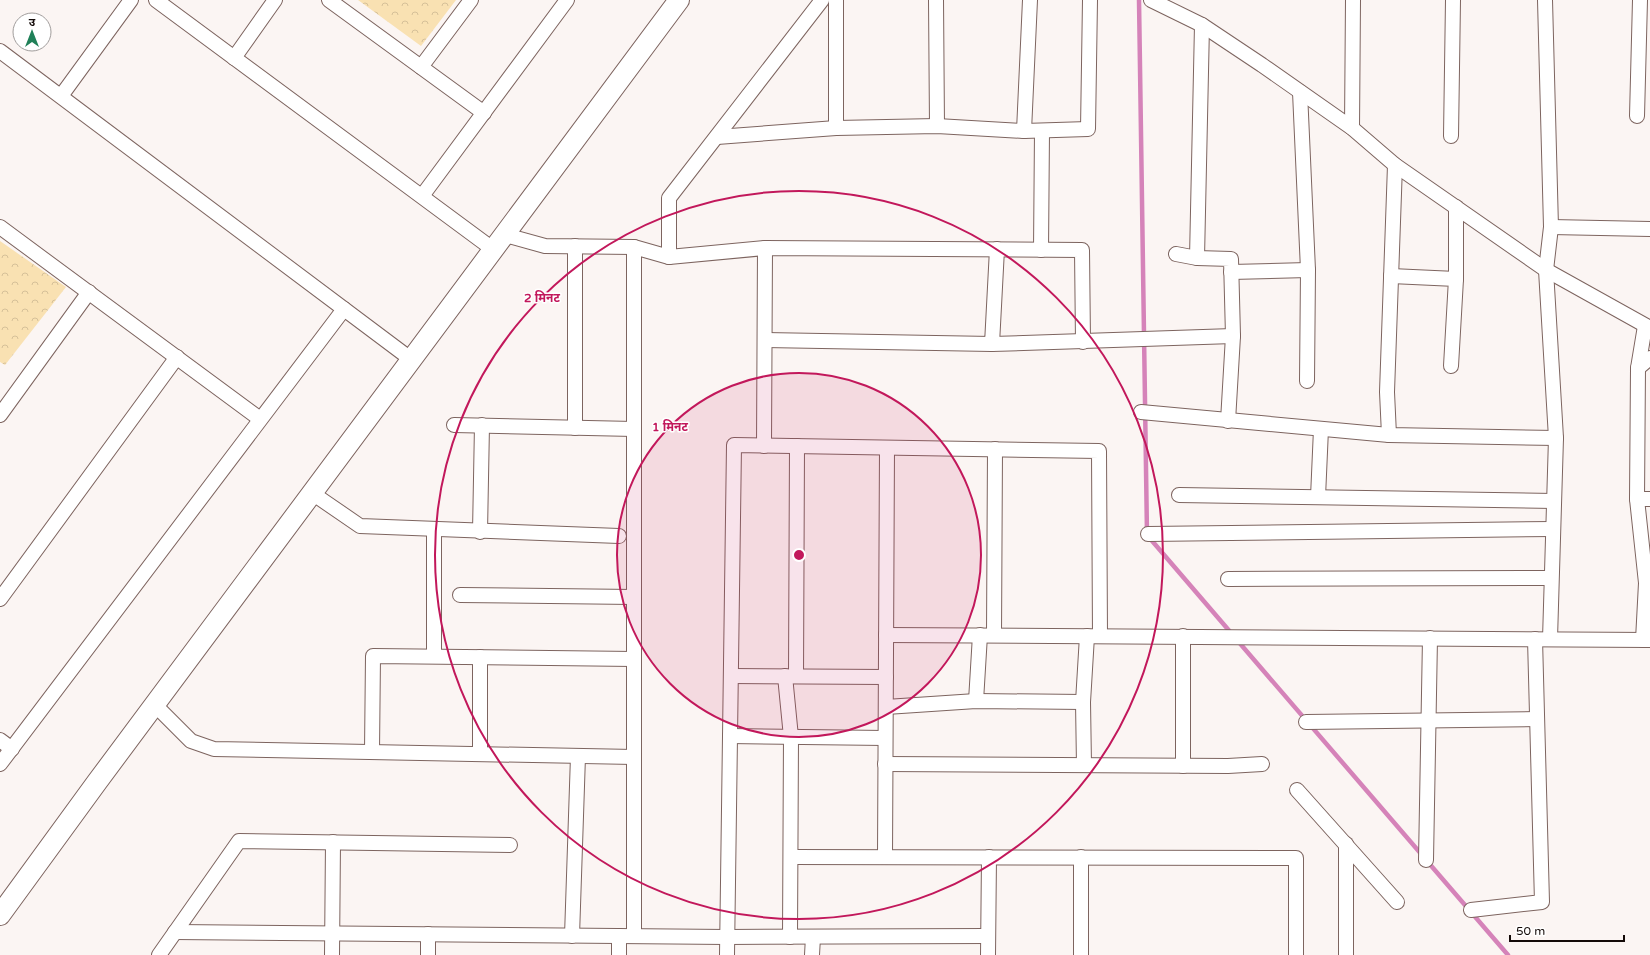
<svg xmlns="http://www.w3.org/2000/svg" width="1650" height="955" font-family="'Varela Round','Noto Sans Devanagari',sans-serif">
<defs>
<pattern id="forest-crowns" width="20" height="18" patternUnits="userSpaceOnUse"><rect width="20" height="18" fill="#f9e1b2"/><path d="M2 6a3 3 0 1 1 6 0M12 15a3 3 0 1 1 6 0" fill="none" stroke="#d5c098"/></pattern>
</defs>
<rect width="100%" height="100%" fill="#fbf5f3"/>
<!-- forest -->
<g fill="url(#forest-crowns)">
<path d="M358,0H456L421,46Z"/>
<path d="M0,241L66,287L5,365L0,362Z"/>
</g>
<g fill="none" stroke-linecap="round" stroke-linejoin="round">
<!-- stream -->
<g stroke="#d583b9" stroke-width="4.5">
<path d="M1139,0L1147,535L1232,634"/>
<path d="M1237,640L1422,855"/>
<path d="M1427,861L1508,955"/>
</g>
<defs>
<g id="street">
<path d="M156,0L494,250"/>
<path d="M329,0L484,113"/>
<path d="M936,0L937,126"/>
<path d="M1151,0L1202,25L1262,65L1352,128L1395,165L1546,270L1650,328"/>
<path d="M1545,0L1551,227L1546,270L1556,438L1550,639"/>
<path d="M0,51L412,360"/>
<path d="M234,58L275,0"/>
<path d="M421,67L471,0"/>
<path d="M1300,92L1308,270L1307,381"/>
<path d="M61,96L131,0"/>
<path d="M1637,116L1640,0"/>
<path d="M836,128V0"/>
<path d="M1352,128L1353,0"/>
<path d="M1024,131L1030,0"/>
<path d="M1451,136L1453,0"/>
<path d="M717,137L836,128L937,126L1024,131L1088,129L1090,0"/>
<path d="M422,196L567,0"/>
<path d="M1456,207V279"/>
<path d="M0,227L260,419"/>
<path d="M1551,227L1650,229"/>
<path d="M505,235L545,246L634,247L669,257L765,248L1082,250L1083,342"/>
<path d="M575,246V428"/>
<path d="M634,247V936"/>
<path d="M1041,250L1042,131"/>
<path d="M1176,254L1197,258L1231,259L1233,336L1228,421"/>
<path d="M669,257V198L822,0"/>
<path d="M1197,258L1202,25"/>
<path d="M1231,272L1308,270"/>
<path d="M1391,276L1456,279L1451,366"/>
<path d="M765,340L992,344L997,249"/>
<path d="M992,344L1233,336"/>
<path d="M1638,368L1645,326"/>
<path d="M1141,412L1389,435L1556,438"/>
<path d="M0,415L89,292"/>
<path d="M454,425L634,429"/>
<path d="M1389,435L1387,392L1395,165"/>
<path d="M764,446L765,248"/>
<path d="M312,493L360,526L619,536"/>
<path d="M1179,495L1554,501"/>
<path d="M1318,497L1321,429"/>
<path d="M1637,499H1650"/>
<path d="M480,532L482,425"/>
<path d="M1148,534L1553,529"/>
<path d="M1228,579L1551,578"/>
<path d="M460,595L634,597"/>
<path d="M0,599L177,357"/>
<path d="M886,635L1650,640"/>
<path d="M994,635L995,449"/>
<path d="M1183,636V766"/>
<path d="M1643,640L1646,583L1637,499L1638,368L1650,358"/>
<path d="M434,656V529"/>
<path d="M731,676L886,677"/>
<path d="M785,676L791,737L790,937"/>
<path d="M796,676L797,446"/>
<path d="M976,701L980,635"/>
<path d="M154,704L191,741L214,749L634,757"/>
<path d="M886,707L976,701L1083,702"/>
<path d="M1306,722L1537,719"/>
<path d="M730,736L885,738"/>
<path d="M0,740L12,749"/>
<path d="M372,751L373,656L634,659"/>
<path d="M480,754V657"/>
<path d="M0,764L344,309"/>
<path d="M885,764L1228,766L1262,764"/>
<path d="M1084,765L1083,702L1087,636"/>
<path d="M1297,790L1397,902"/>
<path d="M1346,844V955"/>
<path d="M791,857L1296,858V955"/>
<path d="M885,857L887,448"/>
<path d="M1081,857V955"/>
<path d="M1426,860L1430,638"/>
<path d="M1471,910L1542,902L1535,639"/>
<path d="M175,932L727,937L988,936"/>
<path d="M572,936L578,756"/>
<path d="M619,936V955"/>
<path d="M159,955L239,841L510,845"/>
<path d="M332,955L333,842"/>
<path d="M428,955V934"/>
<path d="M727,955L734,445L1099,451L1100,636"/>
<path d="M812,955L813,937"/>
<path d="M988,955L989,857"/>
</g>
<path id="secondary" d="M0,915L97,782L679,0"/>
</defs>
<!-- street casing -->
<use href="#street" stroke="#7d645f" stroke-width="16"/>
<!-- secondary casing -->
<use href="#secondary" stroke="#7d645f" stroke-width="22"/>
<!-- street -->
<use href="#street" stroke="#fff" stroke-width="14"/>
<!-- secondary -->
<use href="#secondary" stroke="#fff" stroke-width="20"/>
</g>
<!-- distance rings -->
<circle cx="799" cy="555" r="182" fill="#c2185b" fill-opacity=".12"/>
<g fill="none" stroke="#c2185b" stroke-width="2">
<circle cx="799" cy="555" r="182"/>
<circle cx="799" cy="555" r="364"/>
</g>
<circle cx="799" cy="555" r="6" fill="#c2185b" stroke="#fff" stroke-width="2"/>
<g font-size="12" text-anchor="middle" font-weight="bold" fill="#c2185b" stroke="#fff" stroke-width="3" stroke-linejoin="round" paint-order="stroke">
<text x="542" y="302">2 मिनट</text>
<text x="670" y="431">1 मिनट</text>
</g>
<!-- north arrow -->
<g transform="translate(32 32)"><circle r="19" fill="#ffffff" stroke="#a19d9c"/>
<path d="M0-3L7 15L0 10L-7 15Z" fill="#208058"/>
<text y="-6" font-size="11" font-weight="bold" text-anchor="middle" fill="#130a08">उ</text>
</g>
<!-- scale -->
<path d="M1510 935v6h114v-6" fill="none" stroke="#130a08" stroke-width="2"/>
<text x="1516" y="935" font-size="12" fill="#130a08" stroke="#ffffff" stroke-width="3" paint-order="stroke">50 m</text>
</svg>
